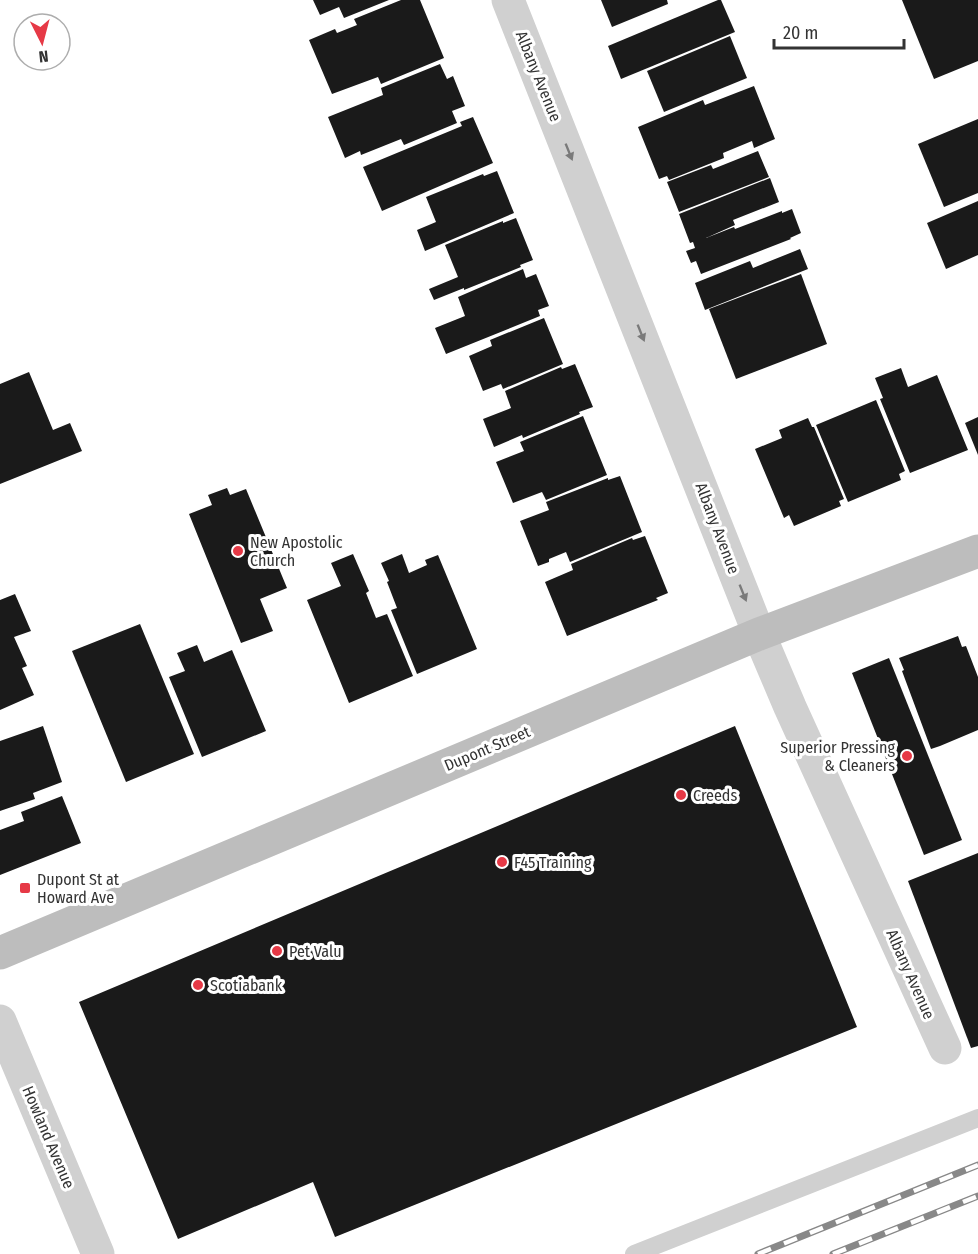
<svg xmlns="http://www.w3.org/2000/svg" width="978" height="1254" font-family="'Fira Sans Condensed',sans-serif">
<rect width="100%" height="100%" fill="#fff"/>
<!-- building -->
<g fill="#1a1a1a">
<path d="M313,0H389L344,18L339,7L320,15Z"/>
<path d="M401,0H420L444,58L381,84L378,77L332,94L309,40L335,29L337,33L357,25L354,19Z"/>
<path d="M601,0H667L668,4L612,27Z"/>
<path d="M718,0H721L735,32L621,79L608,46Z"/>
<path d="M902,0H978V61L934,79Z"/>
<path d="M730,36L747,78L664,112L647,71Z"/>
<path d="M440,64L447,79L453,76L465,106L452,111L457,123L404,145L401,139L361,155L360,151L345,158L328,117L383,95L381,88Z"/>
<path d="M754,86L775,139L754,148L752,141L723,153L724,158L669,180L667,176L659,179L638,127L703,100L705,105Z"/>
<path d="M473,117L493,163L382,211L363,167L462,126L460,122Z"/>
<path d="M978,119V193L944,207L918,144Z"/>
<path d="M758,151L769,177L679,212L667,182L711,165L713,169Z"/>
<path d="M497,171L514,213L425,251L417,230L436,222L426,197L483,174L484,176Z"/>
<path d="M770,178L779,202L733,220L735,225L706,238L734,227L735,229L782,211V213L792,209L801,233L790,238L791,239L701,274L696,261L691,263L686,251L695,248L693,242L690,243L679,214Z"/>
<path d="M978,201V255L946,269L927,223Z"/>
<path d="M516,218L533,260L520,265L521,267L464,290V288L434,300L429,289L458,277L445,245L503,221V223Z"/>
<path d="M800,249L808,269L705,310L695,283L750,261L753,268Z"/>
<path d="M523,269L526,278L536,274L549,306L538,310L540,316L446,354L435,328L465,316L458,297Z"/>
<path d="M801,274L827,344L736,379L709,309Z"/>
<path d="M544,318L563,364L503,389L501,384L483,391L469,356L492,346L490,340Z"/>
<path d="M575,364L593,407L579,412L580,414L523,438L522,435L494,447L483,419L511,408L505,391L561,367L562,369Z"/>
<path d="M901,368L908,387L937,375L968,450L910,473L880,399L883,398L875,378Z"/>
<path d="M29,372L53,430L70,423L82,451L0,484V384Z"/>
<path d="M876,400L905,471L899,474L901,480L848,502L816,425Z"/>
<path d="M583,416L607,475L546,500L542,492L513,503L496,462L524,451L520,442Z"/>
<path d="M978,417V455L965,423Z"/>
<path d="M808,418L812,427H814L844,499L839,501L841,506L794,526L789,515L784,518L755,449L782,438L779,430Z"/>
<path d="M620,476L642,532L570,562L566,552L549,559V562L538,566L520,521L549,510L546,502L608,478V480Z"/>
<path d="M227,488L230,495L246,489L287,588L260,599L273,631L241,643L189,514L212,505L208,495Z"/>
<path d="M645,536L668,593L656,598L658,600L567,636L545,582L573,570L571,564L632,538L633,540Z"/>
<path d="M353,554L369,591L366,593L376,618L387,614L413,676L349,703L307,600L341,586L331,563Z"/>
<path d="M402,554L409,573L427,565L425,560L438,555L477,649L417,674L391,610L397,608L387,582L389,581L381,563Z"/>
<path d="M15,594L31,631L14,637L27,666L22,668L34,695L0,710V600Z"/>
<path d="M140,624L194,754L126,782L72,651Z"/>
<path d="M958,636L962,647L966,646L978,677V730L940,746L931,749L902,671L904,670L899,658Z"/>
<path d="M197,645L204,662L232,650L266,731L202,757L169,677L185,671L177,653Z"/>
<path d="M889,658L962,840L924,855L852,673Z"/>
<path d="M43,726L62,782L33,793L35,799L0,811V741Z"/>
<path d="M735,726L857,1027L335,1237L313,1182L178,1239L79,1002Z"/>
<path d="M62,796L81,843L0,875V830L24,821L21,812Z"/>
<path d="M978,853V1046L971,1048L908,881Z"/>
</g>
<g fill="none" stroke-linecap="round" stroke-linejoin="round">
<!-- service -->
<path stroke="#d0d0d0" stroke-width="18" d="M634,1254L978,1118"/>
<!-- minor -->
<g stroke="#d0d0d0" stroke-width="33">
<path d="M508,0L759,634L790,707L945,1048"/>
<path d="M0,1021L98,1254"/>
</g>
<!-- secondary -->
<path stroke="#bdbdbd" stroke-width="33" d="M0,953L759,634L978,551"/>
<defs>
<g id="rail">
<path d="M758,1254L978,1165"/>
<path d="M833,1254L978,1196"/>
</g>
</defs>
<!-- rail casing -->
<use href="#rail" stroke="#888" stroke-width="7"/>
<!-- rail -->
<use href="#rail" stroke="#fff" stroke-width="4.5" stroke-dasharray="14" stroke-linecap="butt"/>
</g>
<!-- one-way arrows -->
<defs><path id="oneway-solid" d="M-6-.8H1V-3.2L6.5 0L1 3.2V.8H-6Z" transform="scale(1.5)"/></defs>
<g fill="#7a7a7a">
<use href="#oneway-solid" transform="translate(569 152) rotate(68)"/>
<use href="#oneway-solid" transform="translate(641 333) rotate(68)"/>
<use href="#oneway-solid" transform="translate(743 593) rotate(68)"/>
</g>
<!-- markers -->
<g fill="#e63946" stroke="#fff" stroke-width="2">
<circle cx="238" cy="551" r="6"/>
<circle cx="907" cy="756" r="6"/>
<circle cx="681" cy="795" r="6"/>
<circle cx="502" cy="862" r="6"/>
<rect x="19" y="882" width="12" height="12" rx="3"/>
<circle cx="277" cy="951" r="6"/>
<circle cx="198" cy="985" r="6"/>
</g>
<g text-anchor="middle" stroke-width="6" stroke-linejoin="round" paint-order="stroke">
<!-- street labels -->
<g font-size="16" fill="#333" stroke="#fff">
<text transform="translate(539 76) rotate(68)" y="6">Albany Avenue</text>
<text transform="translate(718 528) rotate(69)" y="6">Albany Avenue</text>
<text transform="translate(487 748) rotate(-23)" y="6">Dupont Street</text>
<text transform="translate(911 974) rotate(66)" y="6">Albany Avenue</text>
<text transform="translate(49 1137) rotate(67)" y="6">Howland Avenue</text>
</g>
<!-- poi labels -->
<g font-size="16" fill="#333" stroke="#fff" text-anchor="start">
<text x="250" y="548">New Apostolic<tspan x="250" dy="18">Church</tspan></text>
<text x="895" y="753" text-anchor="end">Superior Pressing<tspan x="895" dy="18">&amp; Cleaners</tspan></text>
<text x="693" y="801">Creeds</text>
<text x="514" y="868">F45 Training</text>
<text x="37" y="885">Dupont St at<tspan x="37" dy="18">Howard Ave</tspan></text>
<text x="289" y="957">Pet Valu</text>
<text x="210" y="991">Scotiabank</text>
</g>
</g>
<!-- north arrow -->
<g transform="translate(42 42) rotate(174)"><circle r="28" fill="#ffffff" stroke="#adadad" stroke-width="1.5"/>
<path d="M0-4.5L10 22L0 15L-10 22Z" fill="#e63946"/>
<text y="-9" font-size="16" font-weight="bold" text-anchor="middle" fill="#333333">N</text>
</g>
<!-- scale -->
<path d="M774 39v9h130v-9" fill="none" stroke="#333333" stroke-width="3"/>
<text x="783" y="39" font-size="18" fill="#333333" stroke="#ffffff" stroke-width="4.5" paint-order="stroke">20 m</text>
</svg>
